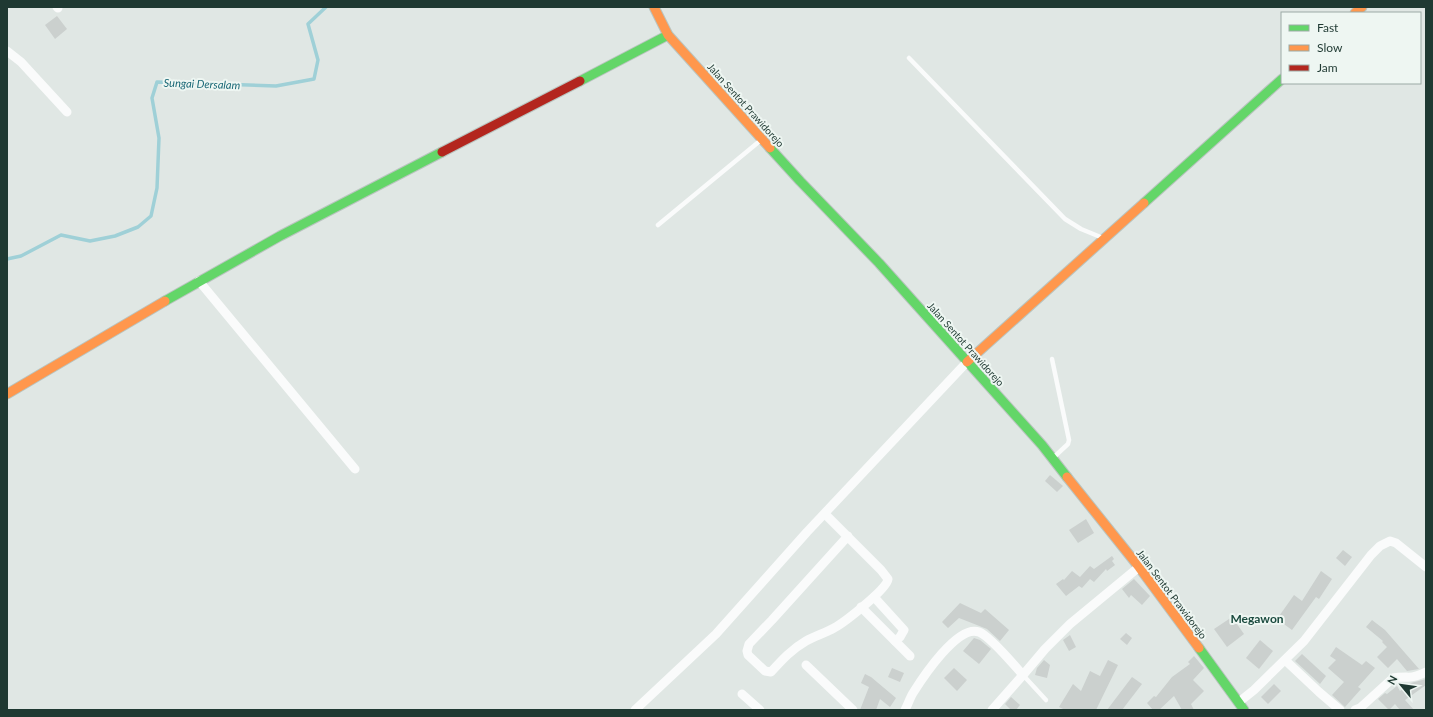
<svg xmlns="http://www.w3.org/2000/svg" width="1433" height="717" font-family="Lato,sans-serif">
<rect width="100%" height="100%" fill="#e0e7e4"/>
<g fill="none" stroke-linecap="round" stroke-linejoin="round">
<!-- stream -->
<path stroke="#9fd0d7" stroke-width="3.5" d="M7,259L21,256L61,235L90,241L115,236L138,227L151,216L157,188L159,138L152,98L157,82L276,86L314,79L318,60L308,24L326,7"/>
</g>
<!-- building -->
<g fill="#cbd0ce">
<path d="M57,16L67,29L55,39L45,25Z"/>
<path d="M1050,475L1063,486L1057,492L1045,481Z"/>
<path d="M1086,519L1094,533L1078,543L1069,530Z"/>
<path d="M1343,550L1352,557L1345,566L1336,558Z"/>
<path d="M1112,556L1114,559L1112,561L1115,565L1107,571L1106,569L1094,582L1090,579L1082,588L1079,586L1066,596L1056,584L1063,579L1064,580L1072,571L1080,577L1090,566L1094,569Z"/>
<path d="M1321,571L1332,579L1319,599L1316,597L1292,630L1277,619L1294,595L1302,601Z"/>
<path d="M1134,579L1150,596L1142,605L1131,595L1129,598L1122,589Z"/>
<path d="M960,603L981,613L985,609L1009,630L1000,641L987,629L959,618L948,628L942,622Z"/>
<path d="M1232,617L1244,634L1227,647L1214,629Z"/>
<path d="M1372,620L1385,630L1419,669L1407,671L1397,659L1388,668L1377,657L1387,647L1382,642L1383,641L1366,627Z"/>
<path d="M1126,633L1132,638L1127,645L1120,639Z"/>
<path d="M1070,635L1076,647L1069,651L1063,640Z"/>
<path d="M974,638L980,640L991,649L979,664L963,651Z"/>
<path d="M1260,640L1273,651L1259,669L1246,658Z"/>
<path d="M1336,647L1362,665L1366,661L1375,668L1358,687L1361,689L1345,707L1332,695L1344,682L1328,668L1336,660L1330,656Z"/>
<path d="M1302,654L1326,676L1320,684L1295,661Z"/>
<path d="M1194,656L1204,668L1193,680L1204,691L1191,704L1194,710H1182L1174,696L1159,710H1153L1147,703L1154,696L1156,697L1172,677L1190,664L1188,662Z"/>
<path d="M1044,660L1050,665L1047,678L1035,675L1037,668Z"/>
<path d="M1108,660L1118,665L1096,710H1065L1059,707L1073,684L1081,691L1090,671L1100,676Z"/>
<path d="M892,668L904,673L900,682L888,677Z"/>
<path d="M954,668L967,680L957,691L944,678Z"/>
<path d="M865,674L871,677L896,698L890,707L880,699L876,710H860L869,687L861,683Z"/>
<path d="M1132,677L1142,684L1122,710H1107Z"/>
<path d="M1426,679V685L1405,700L1414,710H1400L1395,704L1389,710L1378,699L1385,693L1387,694L1397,686L1400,691L1411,683Z"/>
<path d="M1274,684L1281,691L1268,704L1261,697Z"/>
<path d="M1011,697L1020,705L1016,710H1011L1005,704Z"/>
</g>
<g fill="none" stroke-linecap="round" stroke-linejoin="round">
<defs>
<g id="fast">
<path d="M580,81L668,35"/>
<path d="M770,148L800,181L879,263L1042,445L1067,477"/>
<path d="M1144,203L1282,79"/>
<path d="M165,301L280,236L442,152"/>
<path d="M1199,648L1244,710"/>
</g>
<g id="slow">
<path d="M654,7L668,35L770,148"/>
<path d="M1355,13L1362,7"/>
<path d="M967,362L1144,203"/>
<path d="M7,394L165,301"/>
<path d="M1067,477L1139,567L1199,648"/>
</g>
<path id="jam" d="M442,152L580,81"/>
</defs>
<!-- fast casing -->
<use href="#fast" stroke="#b9c4bf" stroke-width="11"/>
<!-- slow casing -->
<use href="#slow" stroke="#b9c4bf" stroke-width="11"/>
<!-- jam casing -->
<use href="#jam" stroke="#b9c4bf" stroke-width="11"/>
<!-- lane -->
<g stroke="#fafbfb" stroke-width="4.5">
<path d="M909,58L1065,219L1081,229L1103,238"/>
<path d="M658,225L761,140"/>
<path d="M1052,359L1069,440L1068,444L1054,457"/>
<path d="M1023,675L1046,700"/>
</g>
<!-- street -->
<g stroke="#fafbfb" stroke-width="9">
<path d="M57,7L58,8"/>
<path d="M7,51L21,62L67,112"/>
<path d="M199,281L355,469"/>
<path d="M825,514L881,570L888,579C887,589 845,622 834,628C825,633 815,636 806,641C792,649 782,660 771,672L765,671L748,655L747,651L749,644L772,620L848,536"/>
<path d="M874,597L904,630L900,637L895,641"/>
<path d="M861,607L910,656"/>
<path d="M1285,660L1319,692L1340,710"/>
<path d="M806,665L853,710"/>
<path d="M742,694L760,710"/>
<path d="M1239,702L1254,690L1304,641L1371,555L1380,546L1390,541L1396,543L1426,567"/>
<path d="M635,710L716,634L807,532L967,362"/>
<path d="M905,710C908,704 910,698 913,693C923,677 958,624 979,632C990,636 1014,665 1023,675L1045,649L1070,624L1139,567"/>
<path d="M992,710L1023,675"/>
<path d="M1355,710L1360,708L1393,678C1398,677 1401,677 1406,677C1413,678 1420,675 1426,672"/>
</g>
<!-- fast -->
<use href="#fast" stroke="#63d668" stroke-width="9"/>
<!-- slow -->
<use href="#slow" stroke="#ff974d" stroke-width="9"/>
<!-- jam -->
<use href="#jam" stroke="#b3261e" stroke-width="9"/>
</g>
<g text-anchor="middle" stroke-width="4" stroke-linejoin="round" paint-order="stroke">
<!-- street labels -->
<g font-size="10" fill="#1f3932" stroke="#eef6f2">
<text transform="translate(746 105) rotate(48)" y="4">Jalan Sentot Prawidorejo</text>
<text transform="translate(966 344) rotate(48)" y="4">Jalan Sentot Prawidorejo</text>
<text transform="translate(1172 594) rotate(53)" y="4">Jalan Sentot Prawidorejo</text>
</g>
<!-- water labels -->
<g font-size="11" font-style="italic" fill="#196876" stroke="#eef6f2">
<text transform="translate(202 84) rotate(2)" y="4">Sungai Dersalam</text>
</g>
<!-- quarter labels -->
<g font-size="12" font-weight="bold" fill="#1b4b3f" stroke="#eef6f2">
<text x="1257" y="623">Megawon</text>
</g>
</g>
<!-- border -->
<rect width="1433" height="717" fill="none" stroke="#1f3932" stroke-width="16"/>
<!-- legend -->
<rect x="1281" y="12" width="140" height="72" fill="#eef6f2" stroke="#9baaa5"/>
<rect x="1289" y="25" width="20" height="6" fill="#63d668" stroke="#9baaa5"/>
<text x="1317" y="32" font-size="12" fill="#1f3932">Fast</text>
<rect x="1289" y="45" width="20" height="6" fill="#ff974d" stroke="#9baaa5"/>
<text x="1317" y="52" font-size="12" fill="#1f3932">Slow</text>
<rect x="1289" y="65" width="20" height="6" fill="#b3261e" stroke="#9baaa5"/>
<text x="1317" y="72" font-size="12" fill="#1f3932">Jam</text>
<!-- north arrow -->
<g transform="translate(1401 685) rotate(299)" stroke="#eef6f2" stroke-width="3" paint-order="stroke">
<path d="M0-3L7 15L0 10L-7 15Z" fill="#1f3932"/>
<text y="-6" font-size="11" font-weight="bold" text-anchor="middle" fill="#1f3932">N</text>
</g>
</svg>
